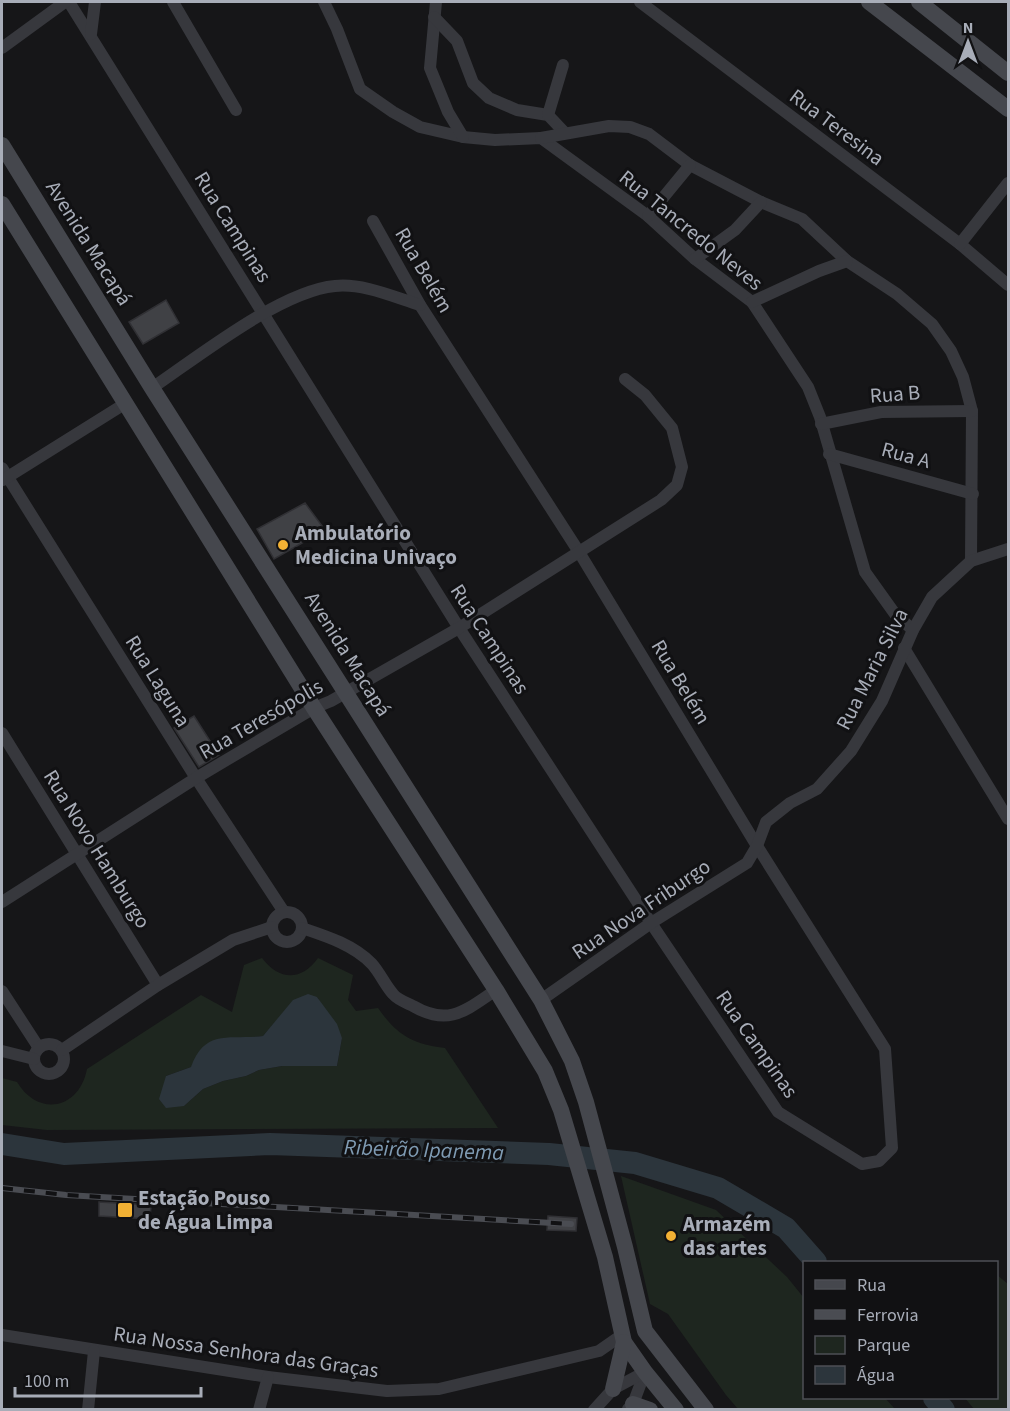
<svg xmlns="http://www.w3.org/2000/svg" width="1010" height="1411" font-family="'Source Sans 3',sans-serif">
<rect width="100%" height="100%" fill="#161618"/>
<!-- green -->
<g fill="#1e261f" fill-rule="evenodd">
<path d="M262,958C279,981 302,981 318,958L353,975L348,1000L356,1011L378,1008C397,1035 412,1044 445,1048L498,1128L47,1130L2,1125V1078L17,1082C38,1117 79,1110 87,1069L201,995L232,1012L244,965ZM317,997L342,1038L337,1066H282L259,1070L246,1076L223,1081L203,1089L184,1106L166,1076L191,1067L246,1038L263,1036L277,1020Z"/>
<path d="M621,1176L716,1210L787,1277L804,1298V1398H885L895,1409H738L726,1395L668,1314L650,1304Z"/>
<path d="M997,1275L1008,1284V1409H974L965,1398H996Z"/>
</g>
<!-- water -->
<path fill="#2c353c" d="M308,994L317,997L337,1024L342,1038L337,1066H282L259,1070L246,1076L223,1081L203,1089L184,1106L166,1108L159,1099L166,1076L191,1067C205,1028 230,1040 263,1036L293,1000Z"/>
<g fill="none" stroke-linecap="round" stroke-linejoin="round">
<!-- river -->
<g stroke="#2c353c" stroke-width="22">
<path d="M2,1144L64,1154L270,1144L549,1154L635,1163L718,1188L786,1228L816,1262"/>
<path d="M934,1398L944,1410"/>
</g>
</g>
<!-- building -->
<g fill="#404145" stroke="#303034" stroke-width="1.5">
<path d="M166,300L179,323L143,344L129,322Z"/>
<path d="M305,503L325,530L274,559L257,529Z"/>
<path d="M194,716L219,755L199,767L174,728Z"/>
<path d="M99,1202L151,1205L150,1219L99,1216Z"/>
<path d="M548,1216L577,1218L576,1231L547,1230Z"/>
</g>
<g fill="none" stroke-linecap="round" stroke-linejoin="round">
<!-- street -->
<g stroke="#37383d" stroke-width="12">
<path d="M69,2L459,628L651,923L778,1112L862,1164L879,1161L892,1148L885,1049L757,846L579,552L420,305L373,221"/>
<path d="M173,2L236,110"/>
<path d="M324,2L337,29L360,89L393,112L420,127L463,137L495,140L541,138L648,216L695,259L752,302L808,387L820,417L865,572L895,614L913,630"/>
<path d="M436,2L430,68L448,112L463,137"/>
<path d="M640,2L960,244L1008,285"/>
<path d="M434,17L457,41L473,83L489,98L517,110L548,115L565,133"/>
<path d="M91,34L95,2"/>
<path d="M2,48L65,2"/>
<path d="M548,115L563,65"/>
<path d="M541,138L609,126L630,127L649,134L690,165L761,202L802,219L847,261L897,294L932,324L951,351L963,377L972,411L971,561"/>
<path d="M648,216L690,165"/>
<path d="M960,244L1008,183"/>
<path d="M695,259L735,230L761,202"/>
<path d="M752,302L819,271L847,261"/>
<path d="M152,388C199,356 281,291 335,286C363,283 394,297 420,305"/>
<path d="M821,424L881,412L972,411"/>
<path d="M829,454L973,494"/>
<path d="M2,468L196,778L284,912"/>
<path d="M3,480L126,403"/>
<path d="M904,648L1008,819"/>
<path d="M2,733L158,985"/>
<path d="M2,902L196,778L314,708L331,701L459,628L661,500L677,485L682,467L672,428L645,395L625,379"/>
<circle cx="287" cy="927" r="15"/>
<path d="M302,928C326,936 354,945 372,964C380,973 385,985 393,994C398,1000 407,1003 413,1006C449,1027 466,1010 496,990"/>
<path d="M2,991L39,1048"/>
<path d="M541,1000L651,923L747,863L757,846L766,822L790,803L817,789L851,751L882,701L913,630L932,597L971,561L1008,549"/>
<circle cx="49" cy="1059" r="15"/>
<path d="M62,1050L158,985L233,940L272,927"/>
<path d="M2,1051L34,1059"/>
<path d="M2,1335L268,1377L387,1391L439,1389L599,1351L622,1335"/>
<path d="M628,1409L633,1404L645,1372"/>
<path d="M88,1410L94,1351"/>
<path d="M259,1410L268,1377"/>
<path d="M594,1410L613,1389L645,1372"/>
</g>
<!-- secondary -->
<g stroke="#45474d" stroke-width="16">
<path d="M869,2L1008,109"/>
<path d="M919,2L1008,73"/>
<path d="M2,145L152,388L541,1000L572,1061L586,1102L625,1247L645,1331L706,1410"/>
<path d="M2,204L314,708L496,990L545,1071L561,1110L605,1257L624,1342L645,1372L676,1410"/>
<path d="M613,1389L624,1342"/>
<path d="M633,1404L650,1410"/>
</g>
<defs>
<path id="rail" d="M2,1188L66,1195L571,1224"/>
</defs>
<!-- rail casing -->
<use href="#rail" stroke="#4a4c52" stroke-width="6"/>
<!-- rail -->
<use href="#rail" stroke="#111113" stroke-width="4" stroke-dasharray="11" stroke-linecap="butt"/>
</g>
<!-- markers -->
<g fill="#f2b134" stroke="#111113" stroke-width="2">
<circle cx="283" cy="545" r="6"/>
<rect x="117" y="1202" width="16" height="16" rx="3"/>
<circle cx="671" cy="1236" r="6"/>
</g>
<g text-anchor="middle" stroke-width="6" stroke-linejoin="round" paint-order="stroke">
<!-- street labels -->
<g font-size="21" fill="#a8adb8" stroke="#111113">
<text transform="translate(837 127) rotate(37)" y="7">Rua Teresina</text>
<text transform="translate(233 227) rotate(58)" y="7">Rua Campinas</text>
<text transform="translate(691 230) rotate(39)" y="7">Rua Tancredo Neves</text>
<text transform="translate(89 243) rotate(58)" y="7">Avenida Macapá</text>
<text transform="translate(424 270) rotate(60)" y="7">Rua Belém</text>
<text transform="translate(895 394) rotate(-4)" y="7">Rua B</text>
<text transform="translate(906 455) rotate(15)" y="7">Rua A</text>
<text transform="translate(490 639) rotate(57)" y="7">Rua Campinas</text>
<text transform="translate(348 654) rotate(58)" y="7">Avenida Macapá</text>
<text transform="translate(872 669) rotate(-63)" y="7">Rua Maria Silva</text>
<text transform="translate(158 681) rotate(58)" y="7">Rua Laguna</text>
<text transform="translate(681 682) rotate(59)" y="7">Rua Belém</text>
<text transform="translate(261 719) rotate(-30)" y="7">Rua Teresópolis</text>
<text transform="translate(97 849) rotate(58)" y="7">Rua Novo Hamburgo</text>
<text transform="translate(641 909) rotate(-34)" y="7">Rua Nova Friburgo</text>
<text transform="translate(757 1044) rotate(55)" y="7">Rua Campinas</text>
<text transform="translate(246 1352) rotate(8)" y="7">Rua Nossa Senhora das Graças</text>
</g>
<!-- poi labels -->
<g font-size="21" font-weight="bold" fill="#a8adb8" stroke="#111113" text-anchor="start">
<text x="295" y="540">Ambulatório<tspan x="295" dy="24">Medicina Univaço</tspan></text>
<text x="138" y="1205">Estação Pouso<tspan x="138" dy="24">de Água Limpa</tspan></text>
<text x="683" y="1231">Armazém<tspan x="683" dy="24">das artes</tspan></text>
</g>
<!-- water labels -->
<g font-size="22" font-style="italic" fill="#7f9bb3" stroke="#111113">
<text transform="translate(424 1149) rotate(2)" y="8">Ribeirão Ipanema</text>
</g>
</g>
<!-- border -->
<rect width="1010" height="1411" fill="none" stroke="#a8adb8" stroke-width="6"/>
<!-- legend -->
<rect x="803" y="1261" width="195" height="138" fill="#111113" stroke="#4d4f55" stroke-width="1.5"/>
<rect x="815" y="1280" width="30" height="9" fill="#45474d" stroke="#4d4f55" stroke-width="1.5"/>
<text x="857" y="1291" font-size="18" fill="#a8adb8">Rua</text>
<rect x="815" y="1310" width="30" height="9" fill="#4a4c52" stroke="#4d4f55" stroke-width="1.5"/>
<text x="857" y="1321" font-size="18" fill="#a8adb8">Ferrovia</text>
<rect x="815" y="1336" width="30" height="18" fill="#1e261f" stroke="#4d4f55" stroke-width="1.5"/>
<text x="857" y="1351" font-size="18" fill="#a8adb8">Parque</text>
<rect x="815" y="1366" width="30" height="18" fill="#2c353c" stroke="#4d4f55" stroke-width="1.5"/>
<text x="857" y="1381" font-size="18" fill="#a8adb8">Água</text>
<!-- north arrow -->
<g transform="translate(968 42)" stroke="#111113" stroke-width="4.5" paint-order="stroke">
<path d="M0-4.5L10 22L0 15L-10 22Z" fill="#a8adb8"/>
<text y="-9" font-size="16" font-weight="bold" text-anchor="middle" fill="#a8adb8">N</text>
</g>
<!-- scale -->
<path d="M15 1387v9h186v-9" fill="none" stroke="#a8adb8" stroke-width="3"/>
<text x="24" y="1387" font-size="18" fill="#a8adb8" stroke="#111113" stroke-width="4.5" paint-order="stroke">100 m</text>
</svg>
